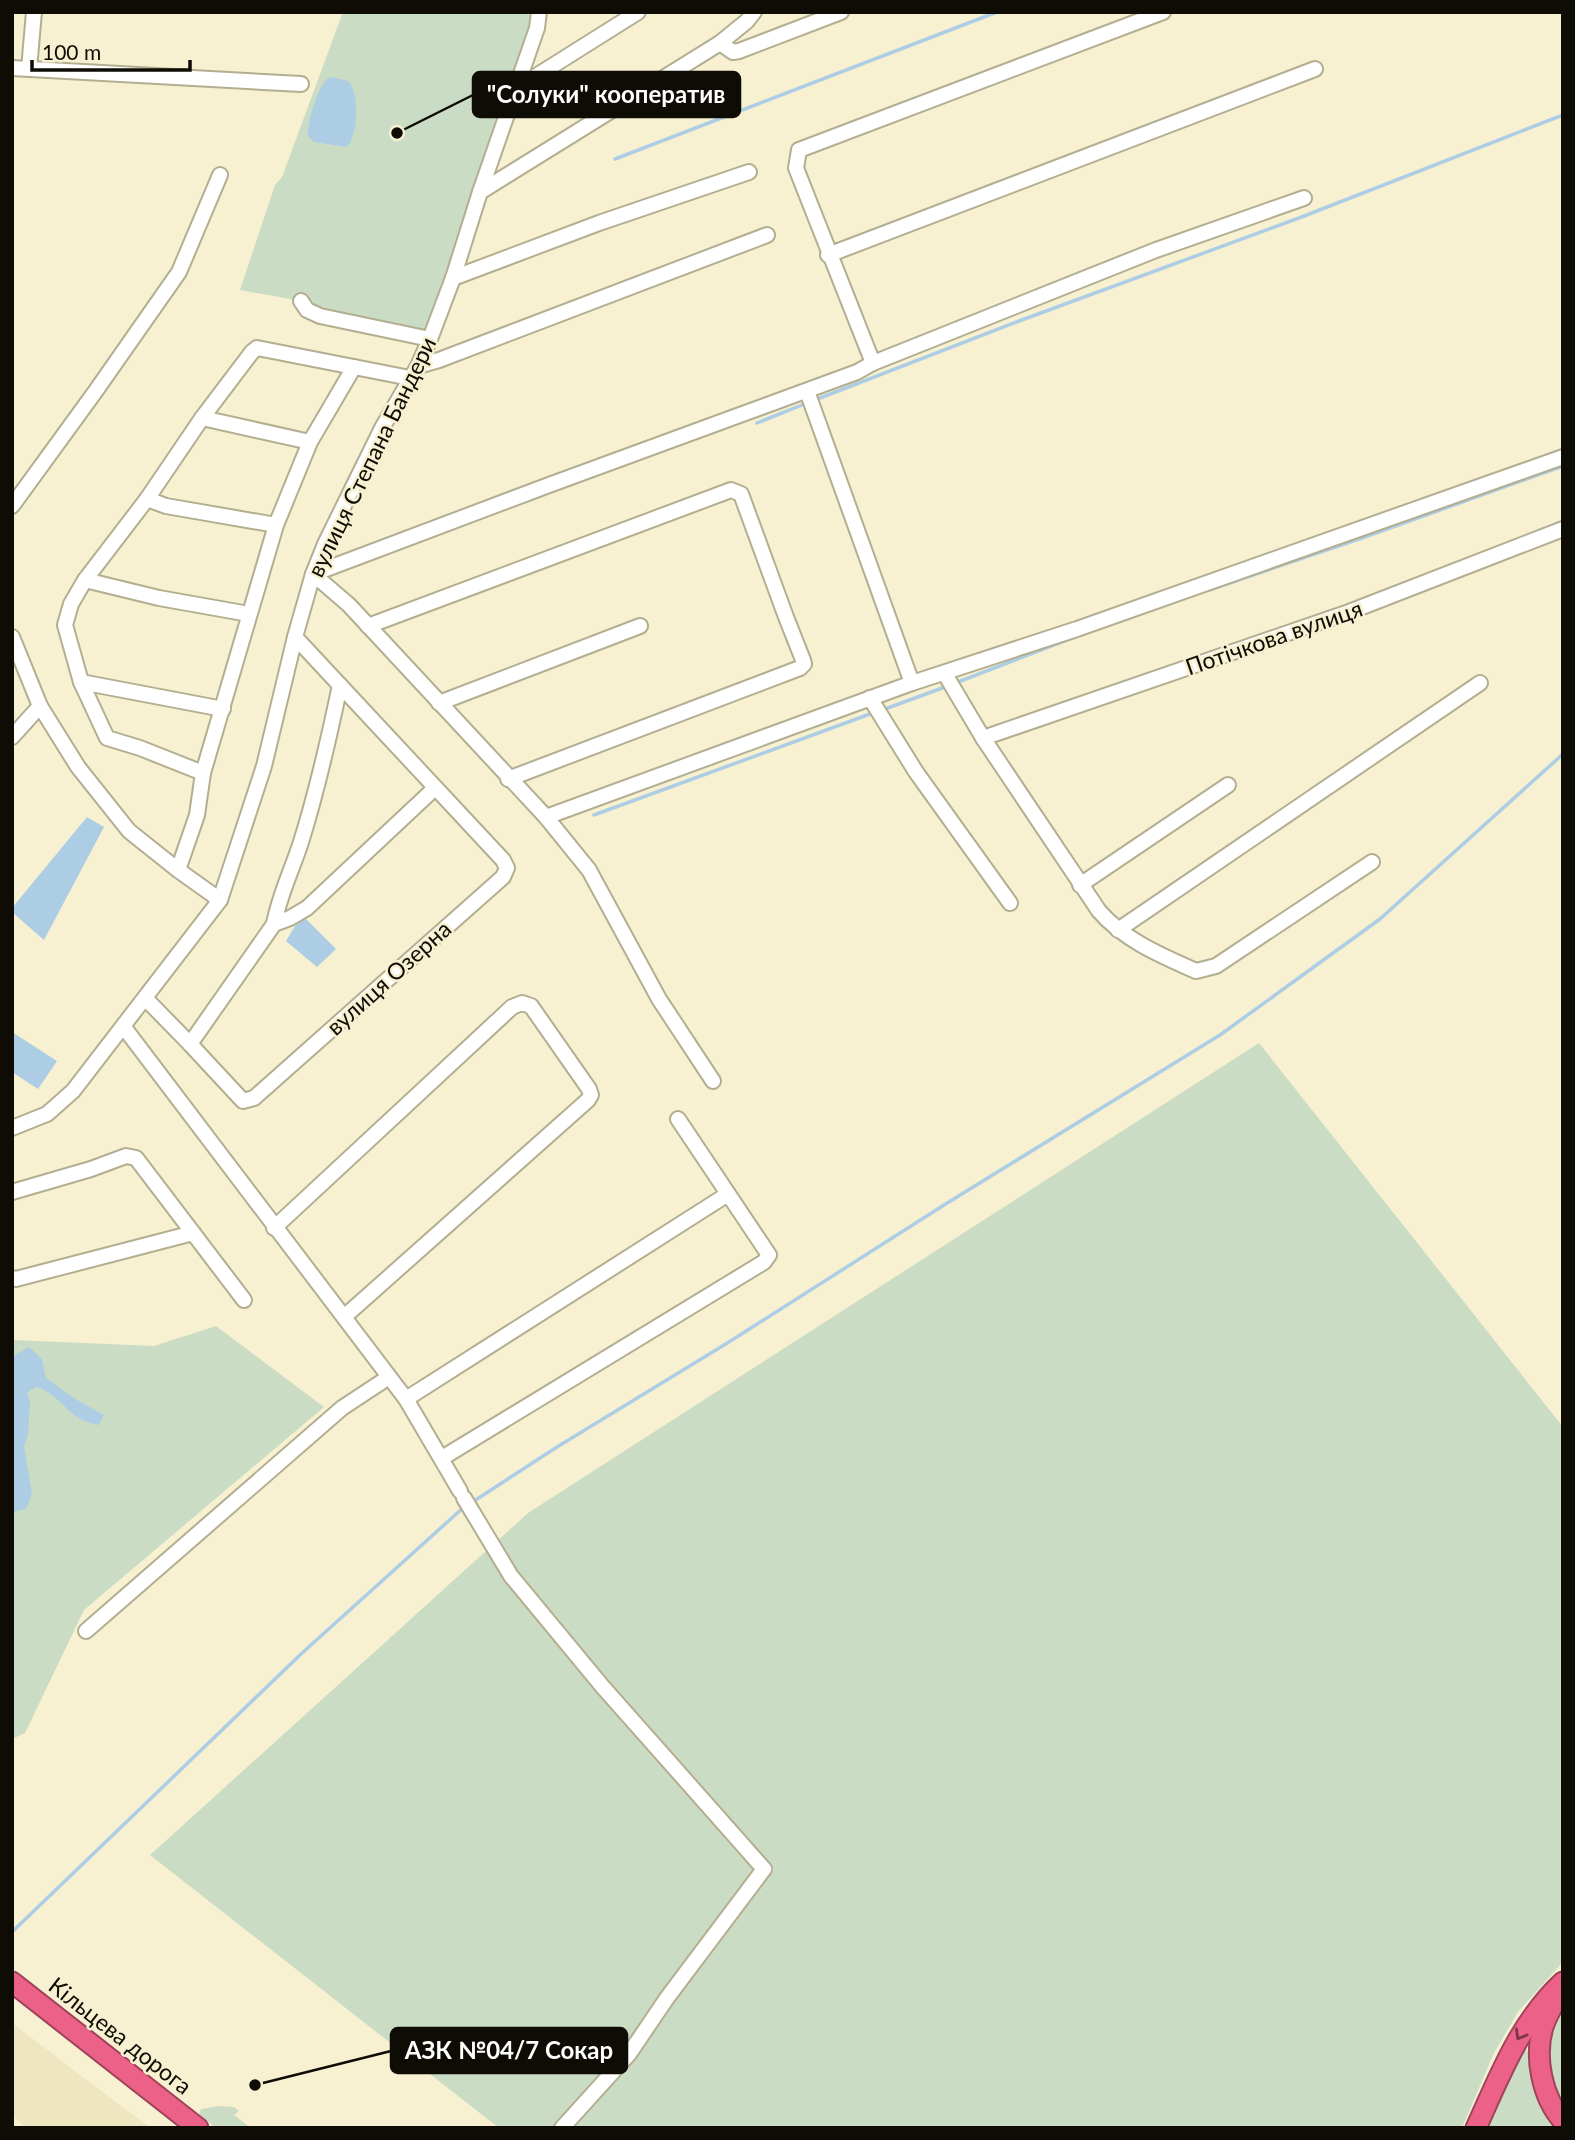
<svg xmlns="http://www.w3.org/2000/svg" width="1575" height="2140" font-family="Lato,sans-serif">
<rect width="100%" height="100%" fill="#f7f1d2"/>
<!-- built -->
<path fill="#ede6c0" d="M12,2023L150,2128H27L12,2116Z"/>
<!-- green -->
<g fill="#cbdcc4">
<path d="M343,12H521L530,15L533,19L428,332L315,311L301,301L240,290L275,185L282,177Z"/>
<path d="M1259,1043L1563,1427V1962L1518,2012L1494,2053L1462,2128H499L150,1855L528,1513Z"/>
<path d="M216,1326L324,1407L84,1610L25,1733L12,1739V1340L154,1346Z"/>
<path d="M1563,2003V2107C1551,2087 1544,2062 1548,2038C1550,2027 1558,2014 1563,2003Z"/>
<path d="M1525,2044C1532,2074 1536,2107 1561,2128H1484Z"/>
<path d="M219,2106L234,2107L239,2111L234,2115L251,2128H216L199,2114L201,2109Z"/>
</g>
<!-- water -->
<g fill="#adcde5">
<path d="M330,77L348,81C360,93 358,135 347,147L314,142L308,136C307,122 318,84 330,77Z"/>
<path d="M87,817L104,827L44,940L12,912V908Z"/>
<path d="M305,918L336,949L317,967L286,941L295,926Z"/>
<path d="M12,1032L57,1061L38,1089L12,1072Z"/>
<path d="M29,1347L42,1359L46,1378L72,1397L104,1415L99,1425C67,1420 63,1396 37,1387L30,1390L27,1394L30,1401L28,1435L24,1446L32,1494L26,1509L12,1512V1357Z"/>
</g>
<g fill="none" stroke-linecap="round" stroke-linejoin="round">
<!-- stream -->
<g stroke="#adcde5" stroke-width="3.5">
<path d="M615,159L997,12"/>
<path d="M820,398L1019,321L1299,218L1563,115"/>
<path d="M757,423L802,405"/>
<path d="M1209,590L1362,538L1563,466"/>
<path d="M958,682L1077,636"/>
<path d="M885,709L945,687"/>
<path d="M594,815L870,714"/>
<path d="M471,1503L557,1447L729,1342L944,1205L1220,1035L1380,919L1563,754"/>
<path d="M12,1932L301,1654L464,1507"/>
</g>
<defs>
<g id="minor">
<path d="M720,43L733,52L739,51L841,12"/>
<path d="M12,68L301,84"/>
<path d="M29,69L34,12"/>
<path d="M514,90L638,12"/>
<path d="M480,192L537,28L539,12"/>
<path d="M828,255L1315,69"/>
<path d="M453,278L599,223L749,172"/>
<path d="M301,301L307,310L320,316L430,339"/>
<path d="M873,363L796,168L799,150L1163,12"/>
<path d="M418,366L439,360L767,235"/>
<path d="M807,391L912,683"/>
<path d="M202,418L310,442"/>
<path d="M147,499L166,506L276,525"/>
<path d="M12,506L95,392L179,272L220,175"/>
<path d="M85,580L159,598L249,614"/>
<path d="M368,626L731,490L741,494L786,617L803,660L804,664L800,668L508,779"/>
<path d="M12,637L40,706L78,767L129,831L178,870L220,900"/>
<path d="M945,674L983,738L1099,911C1124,940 1162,956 1196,971L1216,966L1372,862"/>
<path d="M81,682L223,709"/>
<path d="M870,698L916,772L1010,903"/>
<path d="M439,703L640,626"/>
<path d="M12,737L40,706"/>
<path d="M983,738L1349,612L1563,529"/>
<path d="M203,773L140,748L107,738L81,682L65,625L71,604L85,580L147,499L202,418L252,352L257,348L410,378"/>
<path d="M546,817L912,683L1077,629L1563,457"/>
<path d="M178,870L197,815L203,773L276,525L310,442L354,367"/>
<path d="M1080,885L1228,785"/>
<path d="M274,924C279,896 292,870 301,842C317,791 329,738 340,685"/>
<path d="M1118,930L1480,683"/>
<path d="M145,998L190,1044L243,1101L254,1098L503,877L507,868L503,860L295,637"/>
<path d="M123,1026L406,1399L460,1491"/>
<path d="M190,1044L274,924L290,918L307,908L435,788"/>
<path d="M713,1081L659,999L589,870L546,817L349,605L313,574L549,485L857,372L873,363L1156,250L1304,198"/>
<path d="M12,1128L47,1114L73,1091L220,900L264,766L295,637L313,574L325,544L352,489L382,428L418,366L430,339L453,278L480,192L720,43L747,21L754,12"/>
<path d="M12,1192L91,1169L126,1156L136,1158L244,1300"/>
<path d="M274,1228L512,1007L522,1003L531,1006L589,1089L591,1095L588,1100L344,1317"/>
<path d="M12,1278L16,1279L193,1233"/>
<path d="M406,1399L728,1194"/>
<path d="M442,1458L764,1262L769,1255L678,1119"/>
<path d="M464,1498L511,1576L602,1686L764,1869L667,1998L629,2054L562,2128"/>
<path d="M86,1631L342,1408L389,1377"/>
</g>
<g id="highway">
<path d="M12,1982L198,2128"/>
<path d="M1557,1998C1552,2007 1546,2017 1543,2027C1534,2057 1542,2097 1563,2121"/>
<path d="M1476,2128C1500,2075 1520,2022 1563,1982"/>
</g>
</defs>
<!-- minor casing -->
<use href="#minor" stroke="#b4ae91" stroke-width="18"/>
<!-- highway casing -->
<use href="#highway" stroke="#9e435a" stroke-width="23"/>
<!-- minor -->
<use href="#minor" stroke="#fff" stroke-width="14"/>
<!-- highway -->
<use href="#highway" stroke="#ec6188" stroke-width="19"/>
</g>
<!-- one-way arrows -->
<defs><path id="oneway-chevron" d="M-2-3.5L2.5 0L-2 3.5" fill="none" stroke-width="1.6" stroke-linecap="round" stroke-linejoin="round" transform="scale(1.75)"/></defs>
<use stroke="#7d3646" href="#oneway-chevron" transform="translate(1520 2035) rotate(120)"/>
<g text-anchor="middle" stroke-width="5" stroke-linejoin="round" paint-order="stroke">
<!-- street labels -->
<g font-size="23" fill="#0e0c04" stroke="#f7f1d2">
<text transform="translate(372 457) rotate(-64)" y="8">вулиця Степана Бандери</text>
<text transform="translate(1274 638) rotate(-19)" y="8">Потічкова вулиця</text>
<text transform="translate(389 978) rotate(-42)" y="8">вулиця Озерна</text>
<text transform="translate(120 2036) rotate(38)" y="8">Кільцева дорога</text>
</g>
</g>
<!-- callouts -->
<path fill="none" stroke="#0e0c04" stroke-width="2.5" d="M397 133L473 95M255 2085L391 2051"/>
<g fill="#0e0c04" stroke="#f7f1d2" stroke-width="2.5">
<circle cx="397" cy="133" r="7"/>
<circle cx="255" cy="2085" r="7"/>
</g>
<g fill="#0e0c04" stroke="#0e0c04" stroke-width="2.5">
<rect x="473" y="72" width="267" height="45" rx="7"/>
<rect x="391" y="2028" width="236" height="45" rx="7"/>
</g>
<g font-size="24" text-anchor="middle" font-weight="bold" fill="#fff">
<text x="606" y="103">"Солуки" кооператив</text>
<text x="509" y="2059">АЗК №04/7 Сокар</text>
</g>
<!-- border -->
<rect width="1575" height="2140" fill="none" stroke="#0e0c04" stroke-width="28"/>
<!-- scale -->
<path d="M32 60v10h158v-10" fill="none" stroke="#0e0c04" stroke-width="3.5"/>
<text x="42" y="60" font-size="21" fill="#0e0c04" stroke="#f7f1d2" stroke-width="5" paint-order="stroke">100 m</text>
</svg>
